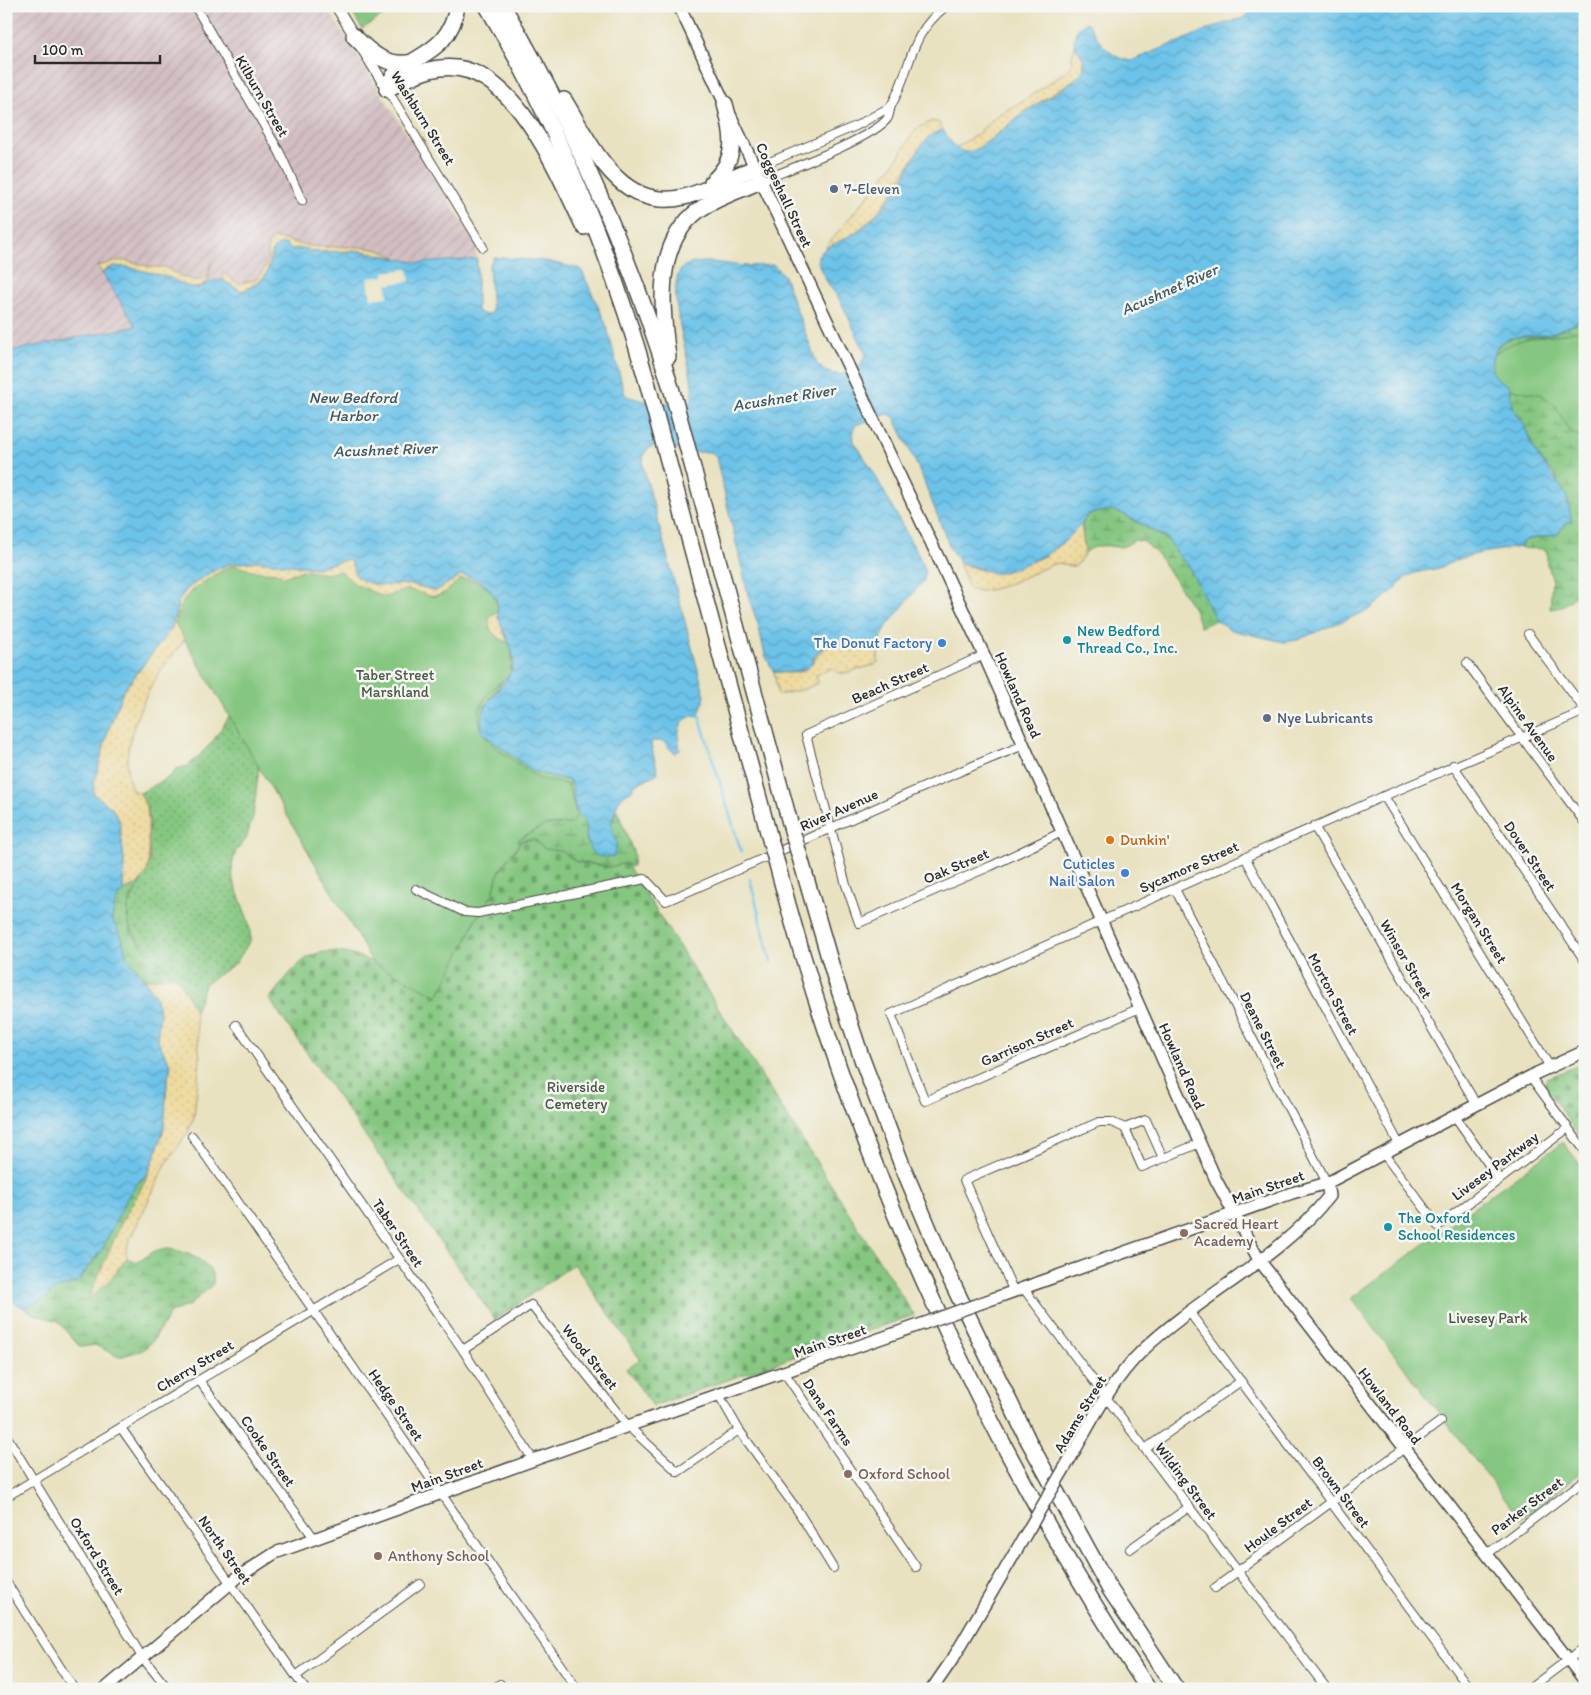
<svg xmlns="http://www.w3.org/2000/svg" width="1591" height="1695" font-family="Itim,sans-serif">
<defs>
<pattern id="industrial-furrows" width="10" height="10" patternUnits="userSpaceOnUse" patternTransform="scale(1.25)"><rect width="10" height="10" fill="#d2bec1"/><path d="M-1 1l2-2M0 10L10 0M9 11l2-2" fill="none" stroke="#b4a3a6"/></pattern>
<pattern id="grass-dots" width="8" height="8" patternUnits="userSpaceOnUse" patternTransform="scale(1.25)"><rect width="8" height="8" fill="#85c781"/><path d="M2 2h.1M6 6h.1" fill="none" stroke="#6da26a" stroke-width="1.8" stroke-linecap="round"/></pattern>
<pattern id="wetland-marsh" width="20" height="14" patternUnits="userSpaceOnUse" patternTransform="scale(1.25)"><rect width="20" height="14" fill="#85c781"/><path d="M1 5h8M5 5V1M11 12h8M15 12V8" fill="none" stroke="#6da26a"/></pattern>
<pattern id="sand-dots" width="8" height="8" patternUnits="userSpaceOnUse" patternTransform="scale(1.25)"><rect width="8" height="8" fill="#eeda9e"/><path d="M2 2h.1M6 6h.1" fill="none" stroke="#cb8" stroke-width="1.8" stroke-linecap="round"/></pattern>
<pattern id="cemetery-stones" width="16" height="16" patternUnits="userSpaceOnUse" patternTransform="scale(1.25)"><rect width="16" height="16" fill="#85c781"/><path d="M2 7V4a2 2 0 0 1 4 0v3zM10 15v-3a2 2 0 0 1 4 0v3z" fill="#6da26a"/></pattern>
<pattern id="water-waves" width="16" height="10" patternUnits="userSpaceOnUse" patternTransform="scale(1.25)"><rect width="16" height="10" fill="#6cc3e9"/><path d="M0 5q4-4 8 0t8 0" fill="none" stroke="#599fbd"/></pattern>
</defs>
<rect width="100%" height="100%" fill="#f6f6f2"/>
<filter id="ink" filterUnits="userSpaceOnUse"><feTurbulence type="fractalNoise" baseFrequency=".02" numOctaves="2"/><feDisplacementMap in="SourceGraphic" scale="10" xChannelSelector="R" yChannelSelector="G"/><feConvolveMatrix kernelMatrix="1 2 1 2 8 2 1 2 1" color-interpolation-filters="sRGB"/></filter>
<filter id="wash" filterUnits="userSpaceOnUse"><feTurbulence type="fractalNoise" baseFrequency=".0096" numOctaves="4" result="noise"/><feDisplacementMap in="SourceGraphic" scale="20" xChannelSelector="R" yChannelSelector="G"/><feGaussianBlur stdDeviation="1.12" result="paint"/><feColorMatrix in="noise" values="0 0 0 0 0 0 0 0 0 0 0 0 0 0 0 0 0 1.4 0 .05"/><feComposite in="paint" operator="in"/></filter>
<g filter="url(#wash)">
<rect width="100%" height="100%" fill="#e9e2c0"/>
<!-- industrial -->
<path fill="url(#industrial-furrows)" d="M6,6H188L193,14L208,6H326L476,244L477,259L419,263L385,255L269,270L250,288L215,281L136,326L6,352Z"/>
<!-- grass -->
<path fill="url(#grass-dots)" stroke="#587956" d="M232,712L262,743L253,817L246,839L236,851L232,865L233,880L248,920L251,939L236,963L206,983L195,1011L181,984L145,951L129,925L128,907L150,860L148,836L150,825L147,807L140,793L171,776L176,769L187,766L197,758L213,741Z"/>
<!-- wetland -->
<g fill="url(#wetland-marsh)" stroke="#587956">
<path d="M1585,320V581C1578,595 1566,608 1550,609L1552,577L1547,564V551C1538,546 1529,551 1520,547L1524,541C1539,536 1556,540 1565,524L1556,477L1533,449L1524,424L1512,407L1509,386L1492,358C1504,327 1526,340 1552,333C1563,330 1573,323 1585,320Z"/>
<path d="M1111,510L1123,514L1172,542L1180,558L1188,565L1216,620L1200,627L1194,609L1157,554L1144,542L1134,540C1118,554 1112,542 1096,547C1092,547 1088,551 1085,553C1082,523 1075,513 1111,510Z"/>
<path d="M508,643L514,665L485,707L570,781L575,790V807L585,822L586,841L617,848L611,825L617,810L634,854L633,866L621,868L549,858L536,840L527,839L518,842L519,834L428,737Z"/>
<path d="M142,880C137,889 130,898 128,908C123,939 156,957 174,976L145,980L126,955L122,938L112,919L115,903L123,891L134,887Z"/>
<path d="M147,1175L146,1180L122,1221L89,1299L108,1282L127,1258L136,1263C146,1258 153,1249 164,1249C181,1248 218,1263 213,1284L190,1305L171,1312L152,1342L143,1350L119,1357L95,1345L82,1347L78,1345L58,1321L36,1315L24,1308C35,1303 44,1297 54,1290C61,1286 72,1286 78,1280C111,1252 113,1201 147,1175Z"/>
</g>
<!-- sand -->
<g fill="url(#sand-dots)" stroke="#8c8264">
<path d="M1075,46L1084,60V69L1079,76L1023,113L977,150C970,153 963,154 957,147L975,136L996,116L1028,98L1070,68L1073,62L1072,56Z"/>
<path d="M932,121L939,123L943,130C920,135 901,184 886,202C871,222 849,240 825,248L893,165L916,129Z"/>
<path d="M273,238C287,240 299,245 312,246C343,249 368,241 397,258L362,251L312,252L306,249H290C274,265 264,283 241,291L224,281L223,272L238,284L257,279L269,261C268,252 266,245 273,238Z"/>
<path d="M122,260L152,267H164L183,277L197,281L206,278L212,261L208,281L198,288L186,286L168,277L113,266L102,273L97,266Z"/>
<path d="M1081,525L1085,553L1076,566C1069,568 1062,561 1054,564C1036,570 984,601 969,588L959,562L976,569L1002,573L1044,556L1065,541Z"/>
<path d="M348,559L351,562L356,576L414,585L436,591L461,574C476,578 493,585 497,601C499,608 498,614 500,621C506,644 512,635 499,660L461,592L188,635C178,650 165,663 156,678C139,706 116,759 133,791L140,793C150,812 148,819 148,838C149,865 153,880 123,891L124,858L112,808L94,794V780L108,731L123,691L140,670L176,617L178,602L187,589L209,573L229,564L258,561L316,568Z"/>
<path d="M839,643L864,650L878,644V662L875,665L844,673H838L832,668L816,675L818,683L805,689L778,695L774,672C782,672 790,674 798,672C817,668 812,648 839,643Z"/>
<path d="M174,976L181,984L195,1011L200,1059L194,1117L188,1132L166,1164L131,1237L126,1250L127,1258L108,1282L88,1300L122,1221L146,1180L156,1153L164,1128L167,1081L171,1066L157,1039L160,1014L154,993L145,980Z"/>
</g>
<!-- cemetery -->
<g fill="url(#cemetery-stones)" stroke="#587956">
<path d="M533,839L545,849L562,851L577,862L610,867L626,863L914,1315L653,1406L626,1369L640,1359L574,1264L495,1320L269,999C280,986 290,971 303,961C337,932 405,979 438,995L470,933L475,920L493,894L497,877L502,867L522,841Z"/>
<path d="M1585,1063V1144L1543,1085L1547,1078Z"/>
</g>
<!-- park -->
<g fill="#85c781" stroke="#587956">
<path d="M349,6H398L362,29Z"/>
<path d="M1585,328V441L1568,429L1556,406L1542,395L1497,386L1486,361C1522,328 1546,342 1585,328Z"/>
<path d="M235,565L251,571L278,573L284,577L303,570L325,574L340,571L355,584L384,597C392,596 400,590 407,590C415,590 423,595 430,596C442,599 452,586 460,579C479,579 495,589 498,608C496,614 493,613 490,618C484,633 504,639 511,646C514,656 509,664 511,674C501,683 491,687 484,700C470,724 488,744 507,756C518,763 527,773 539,778C549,782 559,782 568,785L577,816L571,824L545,825L519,839V844L502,867L497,877L493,894L475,920L470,933L438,996L373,963L175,623C178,615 181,605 186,597C192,589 226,566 235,565Z"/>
<path d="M1563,1142L1585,1171V1470L1520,1519L1351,1298Z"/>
</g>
<!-- water -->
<path fill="url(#water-waves)" stroke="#4c778a" d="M1256,6H1585V320C1573,323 1564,329 1552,333C1530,340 1498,328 1492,360C1489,375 1498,379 1509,386L1512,407L1524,424L1533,449L1566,494L1572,521L1565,524L1556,535L1528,539L1524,541L1520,547L1480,553L1459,559L1439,568L1415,573L1406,577L1392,592L1369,610L1297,640L1284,642L1231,630L1216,620L1188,565L1180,558L1167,538L1123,514L1111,510L1088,514L1081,525L1065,541L1044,556L1016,568L996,574L959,562L950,548L922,476L894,417L888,414L856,425L853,429L854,441L874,473L921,560L925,571L924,580L887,626L878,644L864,650C848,649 833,637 818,652C814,656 812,664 807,669L790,673L774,672L765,655L758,624L749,599L716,457L710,452C703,451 694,454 686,452C668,447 641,436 643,466L705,696L699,715C677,717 677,732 680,750L674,753L663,741H652L651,745L658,773L635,785L632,790L624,795L618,802L611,825L617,844L614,856C587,861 588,845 585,825C585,820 580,816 577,812C572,802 575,791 570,781L534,772L483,734C474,703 506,690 513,666C517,653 501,629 498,616C497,608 499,601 493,594C485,582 474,578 461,575L436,591C428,589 420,586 413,585C391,583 375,591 356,576L351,562L348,559L316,568L258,561L229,564L209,573L187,589L178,602L172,628L123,691L108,731L93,788L94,794L112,808L119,819L124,858L123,891L115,903L112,919L122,938L126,955L154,993L160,1014L157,1039L171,1066L167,1081L164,1128L156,1153L147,1175L139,1181L127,1198L102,1249L77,1282L54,1290L47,1297L24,1308L6,1298V352L136,326L102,273L113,266L128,267L168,277L186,286L198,288L215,280L224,281L241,291C266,283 268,274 273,249L279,245L286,244L290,249H306L312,252L362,251L419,263L477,259V311L486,315L492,313L489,265L494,257L545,261L581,269L606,324L625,395C637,402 679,406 691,401C701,380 653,272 690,264C710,259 727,265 747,266C756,266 765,265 774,265L784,276L817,364L826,372L841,375L861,364L866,354C858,338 850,320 842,304C834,290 817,273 818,255C828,245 842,241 854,233C871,223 890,200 901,183C912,165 920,135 943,130C949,139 956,152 968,152C978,152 1011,123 1021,115C1034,105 1078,82 1083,70C1088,59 1079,55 1075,46C1072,36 1078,25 1087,22C1100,41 1106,56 1131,61L1217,26L1243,18Z"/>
<!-- pier -->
<path fill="#e9e2c0" d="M408,269L410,281L387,285L388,297L371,299L368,278L384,276V272Z"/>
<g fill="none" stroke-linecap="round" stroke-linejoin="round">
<!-- stream -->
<g stroke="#6cc3e9" stroke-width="2.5">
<path d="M699,715L741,851"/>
<path d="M750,879L771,962"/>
</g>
</g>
</g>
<g filter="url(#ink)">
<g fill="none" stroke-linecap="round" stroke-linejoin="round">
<defs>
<g id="minor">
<path d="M195,6L280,153L302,201"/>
<path d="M387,89L483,247"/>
<path d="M755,168L856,126L890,107"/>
<path d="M761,181C787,170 873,138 887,119C890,115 889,109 892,104C913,66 907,37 946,6"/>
<path d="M1528,634L1585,710"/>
<path d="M984,655L806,735L846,885L859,923L991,866L1062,832"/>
<path d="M1467,663L1585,823"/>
<path d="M1453,765L1585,961"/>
<path d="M1384,796L1550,1067"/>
<path d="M1314,826L1476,1104"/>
<path d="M1245,857L1399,1144"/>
<path d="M416,889L464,912L478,913L645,879L666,901C786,850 903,793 1024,745"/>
<path d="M1175,889L1327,1183"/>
<path d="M1140,1008L925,1101L891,1014L1384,796L1585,711"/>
<path d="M236,1025L463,1350L533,1460"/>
<path d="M1530,1076L1585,1151"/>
<path d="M1454,1115L1499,1179"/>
<path d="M1125,1128L1146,1120L1163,1158"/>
<path d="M192,1136L577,1689"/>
<path d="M1383,1153L1438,1226L1568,1128"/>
<path d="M1024,1289L1327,1689"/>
<path d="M1014,1292L964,1180L1099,1122H1111L1125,1128L1142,1167L1200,1143"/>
<path d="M1190,1313L1470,1689"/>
<path d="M463,1350L531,1305L628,1426L678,1472L739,1430L719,1395"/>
<path d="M784,1372L916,1567"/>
<path d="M199,1380L314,1538"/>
<path d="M121,1428L305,1689"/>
<path d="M739,1430L798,1511L833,1568"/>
<path d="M6,1435L142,1657L168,1689"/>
<path d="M1145,1449L1241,1381"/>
<path d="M6,1497L399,1259"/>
<path d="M1130,1549L1189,1507"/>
<path d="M1487,1554L1585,1480"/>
<path d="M6,1582L74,1689"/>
<path d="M1215,1588L1441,1421"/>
<path d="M296,1676L420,1584"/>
<path d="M493,1689L500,1684"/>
<path d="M1529,1689L1585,1647"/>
</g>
<path id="tertiary" d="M336,6L387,89"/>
<g id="secondary">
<path d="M679,6L984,655L1216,1180L1259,1260L1585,1681"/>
<path d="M981,1303L1292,1193L1327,1183L1537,1073L1585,1051"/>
<path d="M1064,1469C1088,1429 1108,1384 1142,1351C1200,1295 1279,1260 1329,1196L1327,1183"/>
<path d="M105,1689L238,1577L275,1553L628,1426L925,1323"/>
<path d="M932,1689L954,1657L1030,1527"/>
</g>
<g id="motorway">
<path d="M487,6C556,123 610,251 647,382L771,843"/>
<path d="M503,6C574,127 631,257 672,391L793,834"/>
<path d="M354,36C370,53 388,68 413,62"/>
<path d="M387,89C404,81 421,70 440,68C513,58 558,174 584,227"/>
<path d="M387,89C396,55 450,61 457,6"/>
<path d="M564,100C591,144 620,213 684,197C708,191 731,176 755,168"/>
<path d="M712,182C739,158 733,135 725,104"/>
<path d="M668,357C662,309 653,244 699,210C717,197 741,190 761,181"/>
<path d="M799,854L835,978L862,1059L902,1165L948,1274L1028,1440L1109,1588L1176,1689"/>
<path d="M777,864C853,1157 982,1437 1148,1689"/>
</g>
</defs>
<!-- minor casing -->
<use href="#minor" stroke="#484641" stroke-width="10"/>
<!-- tertiary casing -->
<use href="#tertiary" stroke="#484641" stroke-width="12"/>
<!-- secondary casing -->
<use href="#secondary" stroke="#484641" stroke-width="14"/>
<!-- motorway casing -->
<use href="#motorway" stroke="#484641" stroke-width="18"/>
<!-- minor -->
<use href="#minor" stroke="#fff" stroke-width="8"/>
<!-- tertiary -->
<use href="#tertiary" stroke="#fff" stroke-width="10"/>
<!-- secondary -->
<use href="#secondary" stroke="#fff" stroke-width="11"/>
<!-- motorway -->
<use href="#motorway" stroke="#fff" stroke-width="15"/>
<defs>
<g id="secondary-bridge">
<path d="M925,1323L981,1303"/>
<path d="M1030,1527L1064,1469"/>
</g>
<g id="motorway-bridge">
<path d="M793,834L799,854"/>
<path d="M771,843L777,864"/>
</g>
</defs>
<!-- secondary-bridge casing -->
<use href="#secondary-bridge" stroke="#484641" stroke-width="14" stroke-linecap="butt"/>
<!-- motorway-bridge casing -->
<use href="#motorway-bridge" stroke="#484641" stroke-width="18" stroke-linecap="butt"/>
<!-- secondary-bridge -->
<use href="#secondary-bridge" stroke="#fff" stroke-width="11"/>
<!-- motorway-bridge -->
<use href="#motorway-bridge" stroke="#fff" stroke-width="15"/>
</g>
</g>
<!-- markers -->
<g fill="#5c6f8a" stroke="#f6f6f2" stroke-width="2">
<circle cx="834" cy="189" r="5"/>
<circle cx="1267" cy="718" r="5"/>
</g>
<g fill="#0f9aa8" stroke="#f6f6f2" stroke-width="2">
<circle cx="1067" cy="640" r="5"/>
<circle cx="1388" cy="1227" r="5"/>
</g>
<g fill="#3f7fe0" stroke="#f6f6f2" stroke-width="2">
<circle cx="942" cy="643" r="5"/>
<circle cx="1125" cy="873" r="5"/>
</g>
<circle fill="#e8710a" stroke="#f6f6f2" stroke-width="2" cx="1110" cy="840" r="5"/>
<g fill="#8d6e63" stroke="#f6f6f2" stroke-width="2">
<circle cx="1184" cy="1233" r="5"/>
<circle cx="848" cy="1474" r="5"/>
<circle cx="378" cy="1556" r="5"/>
</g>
<g text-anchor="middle" stroke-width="5" stroke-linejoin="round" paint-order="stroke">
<!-- street labels -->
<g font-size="15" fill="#2b2b2b" stroke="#f6f6f2">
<text transform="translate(262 96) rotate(60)" y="5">Kilburn Street</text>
<text transform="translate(423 118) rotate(58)" y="5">Washburn Street</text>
<text transform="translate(784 195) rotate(65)" y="5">Coggeshall Street</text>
<text transform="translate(890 683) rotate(-24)" y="5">Beach Street</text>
<text transform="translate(1018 695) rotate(66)" y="5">Howland Road</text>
<text transform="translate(1528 723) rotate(54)" y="5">Alpine Avenue</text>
<text transform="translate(839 810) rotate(-24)" y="5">River Avenue</text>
<text transform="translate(1530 856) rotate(56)" y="5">Dover Street</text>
<text transform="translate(956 866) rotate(-23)" y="5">Oak Street</text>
<text transform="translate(1189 867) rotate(-24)" y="5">Sycamore Street</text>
<text transform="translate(1479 923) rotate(58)" y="5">Morgan Street</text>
<text transform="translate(1406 959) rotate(60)" y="5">Winsor Street</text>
<text transform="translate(1333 994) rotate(62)" y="5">Morton Street</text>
<text transform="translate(1263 1030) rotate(63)" y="5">Deane Street</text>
<text transform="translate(1027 1042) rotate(-24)" y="5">Garrison Street</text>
<text transform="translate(1182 1066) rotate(66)" y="5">Howland Road</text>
<text transform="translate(1495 1166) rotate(-37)" y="5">Livesey Parkway</text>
<text transform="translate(1268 1187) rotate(-19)" y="5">Main Street</text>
<text transform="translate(398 1233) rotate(56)" y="5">Taber Street</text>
<text transform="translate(830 1341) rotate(-19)" y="5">Main Street</text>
<text transform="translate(590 1357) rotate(51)" y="5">Wood Street</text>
<text transform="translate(195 1366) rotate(-31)" y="5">Cherry Street</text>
<text transform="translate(396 1405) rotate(55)" y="5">Hedge Street</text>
<text transform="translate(1390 1406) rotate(52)" y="5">Howland Road</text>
<text transform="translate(828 1412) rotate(56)" y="5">Dana Farms</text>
<text transform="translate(1080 1414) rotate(-59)" y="5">Adams Street</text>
<text transform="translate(268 1451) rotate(55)" y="5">Cooke Street</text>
<text transform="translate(447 1475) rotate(-20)" y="5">Main Street</text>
<text transform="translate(1186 1481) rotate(53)" y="5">Wilding Street</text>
<text transform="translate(1341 1492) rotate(53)" y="5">Brown Street</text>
<text transform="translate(1527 1506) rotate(-37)" y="5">Parker Street</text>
<text transform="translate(1278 1525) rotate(-37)" y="5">Houle Street</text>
<text transform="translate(225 1550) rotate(55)" y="5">North Street</text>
<text transform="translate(97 1556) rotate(58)" y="5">Oxford Street</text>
</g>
<!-- service labels -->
<g font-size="15" fill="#4e5e75" stroke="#f6f6f2" text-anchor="start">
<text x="844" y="194">7-Eleven</text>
<text x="1277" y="723">Nye Lubricants</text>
</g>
<!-- culture labels -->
<g font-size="15" fill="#0d838f" stroke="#f6f6f2" text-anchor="start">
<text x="1077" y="636">New Bedford<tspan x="1077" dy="17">Thread Co., Inc.</tspan></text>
<text x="1398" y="1223">The Oxford<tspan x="1398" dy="17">School Residences</tspan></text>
</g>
<!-- shop labels -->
<g font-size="15" fill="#366cbe" stroke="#f6f6f2" text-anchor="end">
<text x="932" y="648">The Donut Factory</text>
<text x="1115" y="869">Cuticles<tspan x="1115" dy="17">Nail Salon</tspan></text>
</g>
<!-- park labels -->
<g font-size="15" fill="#465a45" stroke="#f6f6f2">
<text x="395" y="680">Taber Street<tspan x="395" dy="17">Marshland</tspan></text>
<text x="576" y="1092">Riverside<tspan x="576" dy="17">Cemetery</tspan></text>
<text x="1488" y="1323">Livesey Park</text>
</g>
<!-- food labels -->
<g font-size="15" fill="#c56008" stroke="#f6f6f2" text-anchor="start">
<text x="1120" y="845">Dunkin'</text>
</g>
<!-- education labels -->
<g font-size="15" fill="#785e54" stroke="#f6f6f2" text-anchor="start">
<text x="1194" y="1229">Sacred Heart<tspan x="1194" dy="17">Academy</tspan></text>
<text x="858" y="1479">Oxford School</text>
<text x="388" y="1561">Anthony School</text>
</g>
<!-- water labels -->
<g font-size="16" font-style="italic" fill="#3e5964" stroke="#f6f6f2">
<text transform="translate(1169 289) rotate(-24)" y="6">Acushnet River</text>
<text x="353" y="403">New Bedford<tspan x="353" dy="18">Harbor</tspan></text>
<text transform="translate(784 397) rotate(-9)" y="6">Acushnet River</text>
<text transform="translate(385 449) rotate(-2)" y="6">Acushnet River</text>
</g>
</g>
<!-- margin -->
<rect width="1591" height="1695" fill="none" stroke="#f6f6f2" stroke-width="25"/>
<!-- scale -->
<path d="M35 55v8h125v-8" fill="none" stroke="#2b2b2b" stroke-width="2.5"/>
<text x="42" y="55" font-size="15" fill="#2b2b2b" stroke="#f6f6f2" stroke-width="4" paint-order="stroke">100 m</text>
</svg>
